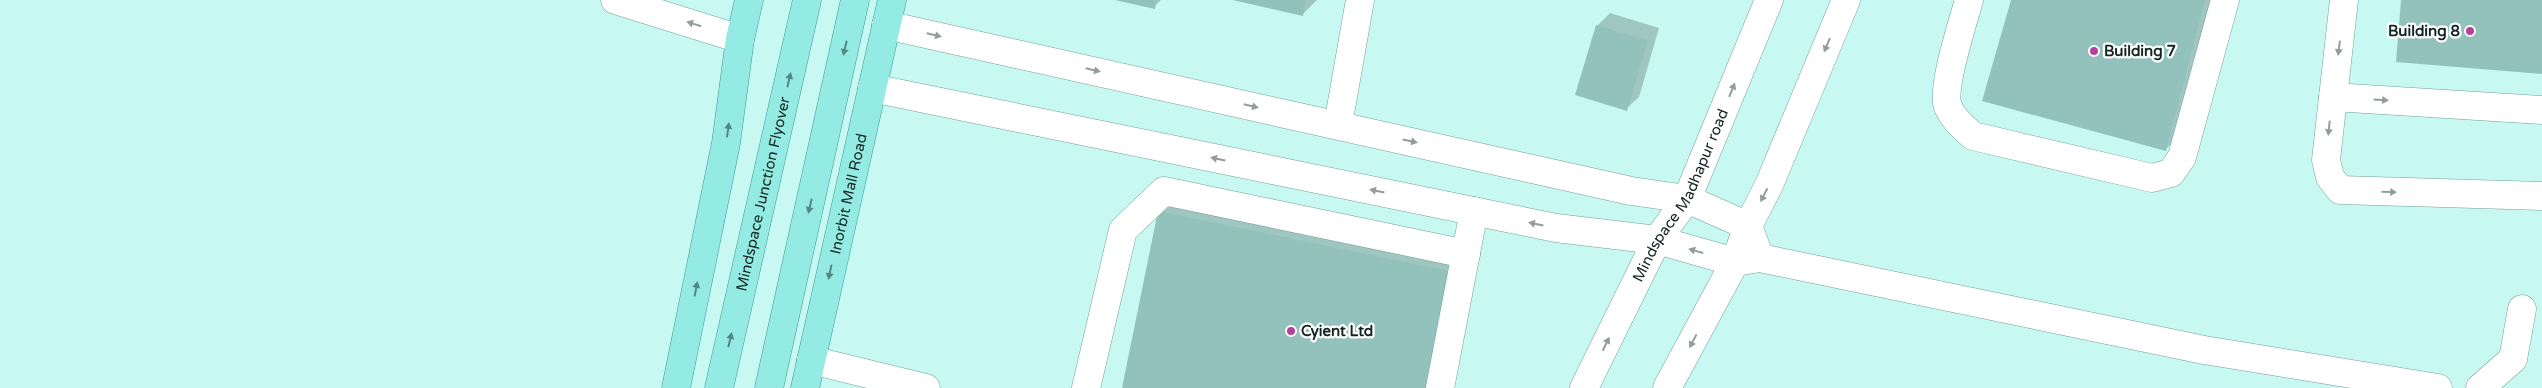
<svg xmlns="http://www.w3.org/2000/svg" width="2542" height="388" font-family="'Varela Round',sans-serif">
<rect width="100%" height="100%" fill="#c8f8f2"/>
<!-- shadow -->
<g fill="#0003">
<path d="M1117,0H1161L1154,7Z"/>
<path d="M1235,0H1317L1302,15Z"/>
<path d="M2012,0H2217L2182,133L2165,150Z"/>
<path d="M1610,13L1659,28L1639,97L1626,109L1597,26Z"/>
<path d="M1177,193L1476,256L1437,388H1123L1159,211Z"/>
</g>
<!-- building -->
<g fill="#93c1bb">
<path d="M1115,0H1156L1155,9Z"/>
<path d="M1233,0H1306L1303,16Z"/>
<path d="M2011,0H2205L2166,151L1982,101Z"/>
<path d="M2401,0H2542V74L2396,62Z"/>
<path d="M1596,25L1648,41L1627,111L1575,95Z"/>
<path d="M1158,211L1459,273L1436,388H1122Z"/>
</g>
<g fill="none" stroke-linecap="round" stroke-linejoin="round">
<defs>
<g id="minor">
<path d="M615,0L740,39"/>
<path d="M1969,0C1963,22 1941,88 1948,107C1954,120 1963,127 1973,136L2152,178L2171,173L2182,157L2225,0"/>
<path d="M2344,0L2326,160L2330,177L2340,190L2542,196"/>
<path d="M886,25L1631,191L1687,199L1748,226L1760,258"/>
<path d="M872,88L1556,228L1657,240L1735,262L1760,258L2204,350L2438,388"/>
<path d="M2333,97L2542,110"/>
<path d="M1338,125L1360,0"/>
<path d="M811,360L926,388"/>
<path d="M1086,388L1123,230L1164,191L1466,254"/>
<path d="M1440,388L1474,211"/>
<path id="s1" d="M1584,388L1657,240L1687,199L1769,0"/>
<path d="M1667,388L1735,262L1748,226L1769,185L1846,0"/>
<path d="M2480,388L2513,359L2522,309"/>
</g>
<g id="major">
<path d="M676,388L726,143L740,39L749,0"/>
<path id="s2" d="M719,388L807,0"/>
<path d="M769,388L855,0"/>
<path id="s3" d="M805,388L892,0"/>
</g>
</defs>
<!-- minor casing -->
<use href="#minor" stroke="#72a09a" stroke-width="29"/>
<!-- major casing -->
<use href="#major" stroke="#389d93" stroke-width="29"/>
<!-- minor -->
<use href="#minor" stroke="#fff" stroke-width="28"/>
<!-- major -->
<use href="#major" stroke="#94ebe3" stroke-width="28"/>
</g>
<!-- one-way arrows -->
<defs><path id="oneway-solid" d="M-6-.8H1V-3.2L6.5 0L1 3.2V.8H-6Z" transform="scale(1.25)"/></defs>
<g fill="#949d9c">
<use href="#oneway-solid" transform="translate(694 24) rotate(-163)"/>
<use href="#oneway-solid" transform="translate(934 35) rotate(13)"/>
<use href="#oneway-solid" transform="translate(1827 45) rotate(113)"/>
<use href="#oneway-solid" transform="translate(2339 48) rotate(97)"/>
<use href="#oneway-solid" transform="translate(1093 70) rotate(13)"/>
<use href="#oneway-solid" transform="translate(1732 90) rotate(-68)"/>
<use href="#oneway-solid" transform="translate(2381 100) rotate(4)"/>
<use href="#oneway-solid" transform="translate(1251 106) rotate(13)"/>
<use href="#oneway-solid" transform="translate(2329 128) rotate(96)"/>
<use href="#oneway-solid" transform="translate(1410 141) rotate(12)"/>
<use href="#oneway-solid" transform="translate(1218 159) rotate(-168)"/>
<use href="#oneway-solid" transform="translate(1377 191) rotate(-168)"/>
<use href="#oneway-solid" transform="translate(2389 192) rotate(2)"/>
<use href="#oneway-solid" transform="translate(1764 195) rotate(117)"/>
<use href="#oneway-solid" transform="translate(1536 224) rotate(-168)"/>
<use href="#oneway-solid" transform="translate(1696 251) rotate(-164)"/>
<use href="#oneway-solid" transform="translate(1693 341) rotate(118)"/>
<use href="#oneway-solid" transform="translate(1606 344) rotate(-64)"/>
</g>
<g fill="#538882">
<use href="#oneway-solid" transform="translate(845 48) rotate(103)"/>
<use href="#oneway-solid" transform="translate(789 80) rotate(-77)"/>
<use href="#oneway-solid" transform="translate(728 130) rotate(-82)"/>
<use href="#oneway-solid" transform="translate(810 206) rotate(103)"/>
<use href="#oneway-solid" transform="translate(830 272) rotate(102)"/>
<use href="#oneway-solid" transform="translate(696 289) rotate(-79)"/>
<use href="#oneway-solid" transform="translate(730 340) rotate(-77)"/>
</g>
<!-- markers -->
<g fill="#b4429d" stroke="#fff" stroke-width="2">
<circle cx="2470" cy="31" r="5"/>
<circle cx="2094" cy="51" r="5"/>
<circle cx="1291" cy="331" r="5"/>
</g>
<g text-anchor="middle" stroke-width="4.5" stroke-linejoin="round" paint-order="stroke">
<!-- poi labels -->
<g font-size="15" font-weight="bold" fill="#122522" stroke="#fff" text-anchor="start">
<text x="2460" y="36" text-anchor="end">Building 8</text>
<text x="2104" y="56">Building 7</text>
<text x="1301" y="336">Cyient Ltd</text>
</g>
<!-- street labels -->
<g font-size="15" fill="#122522" stroke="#fff">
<text dy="5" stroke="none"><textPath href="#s2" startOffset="199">Mindspace Junction Flyover</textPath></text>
<text dy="5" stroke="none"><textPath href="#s3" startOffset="199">Inorbit Mall Road</textPath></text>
<text dy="5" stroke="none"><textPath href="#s1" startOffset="216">Mindspace Madhapur road</textPath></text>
</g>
</g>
</svg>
